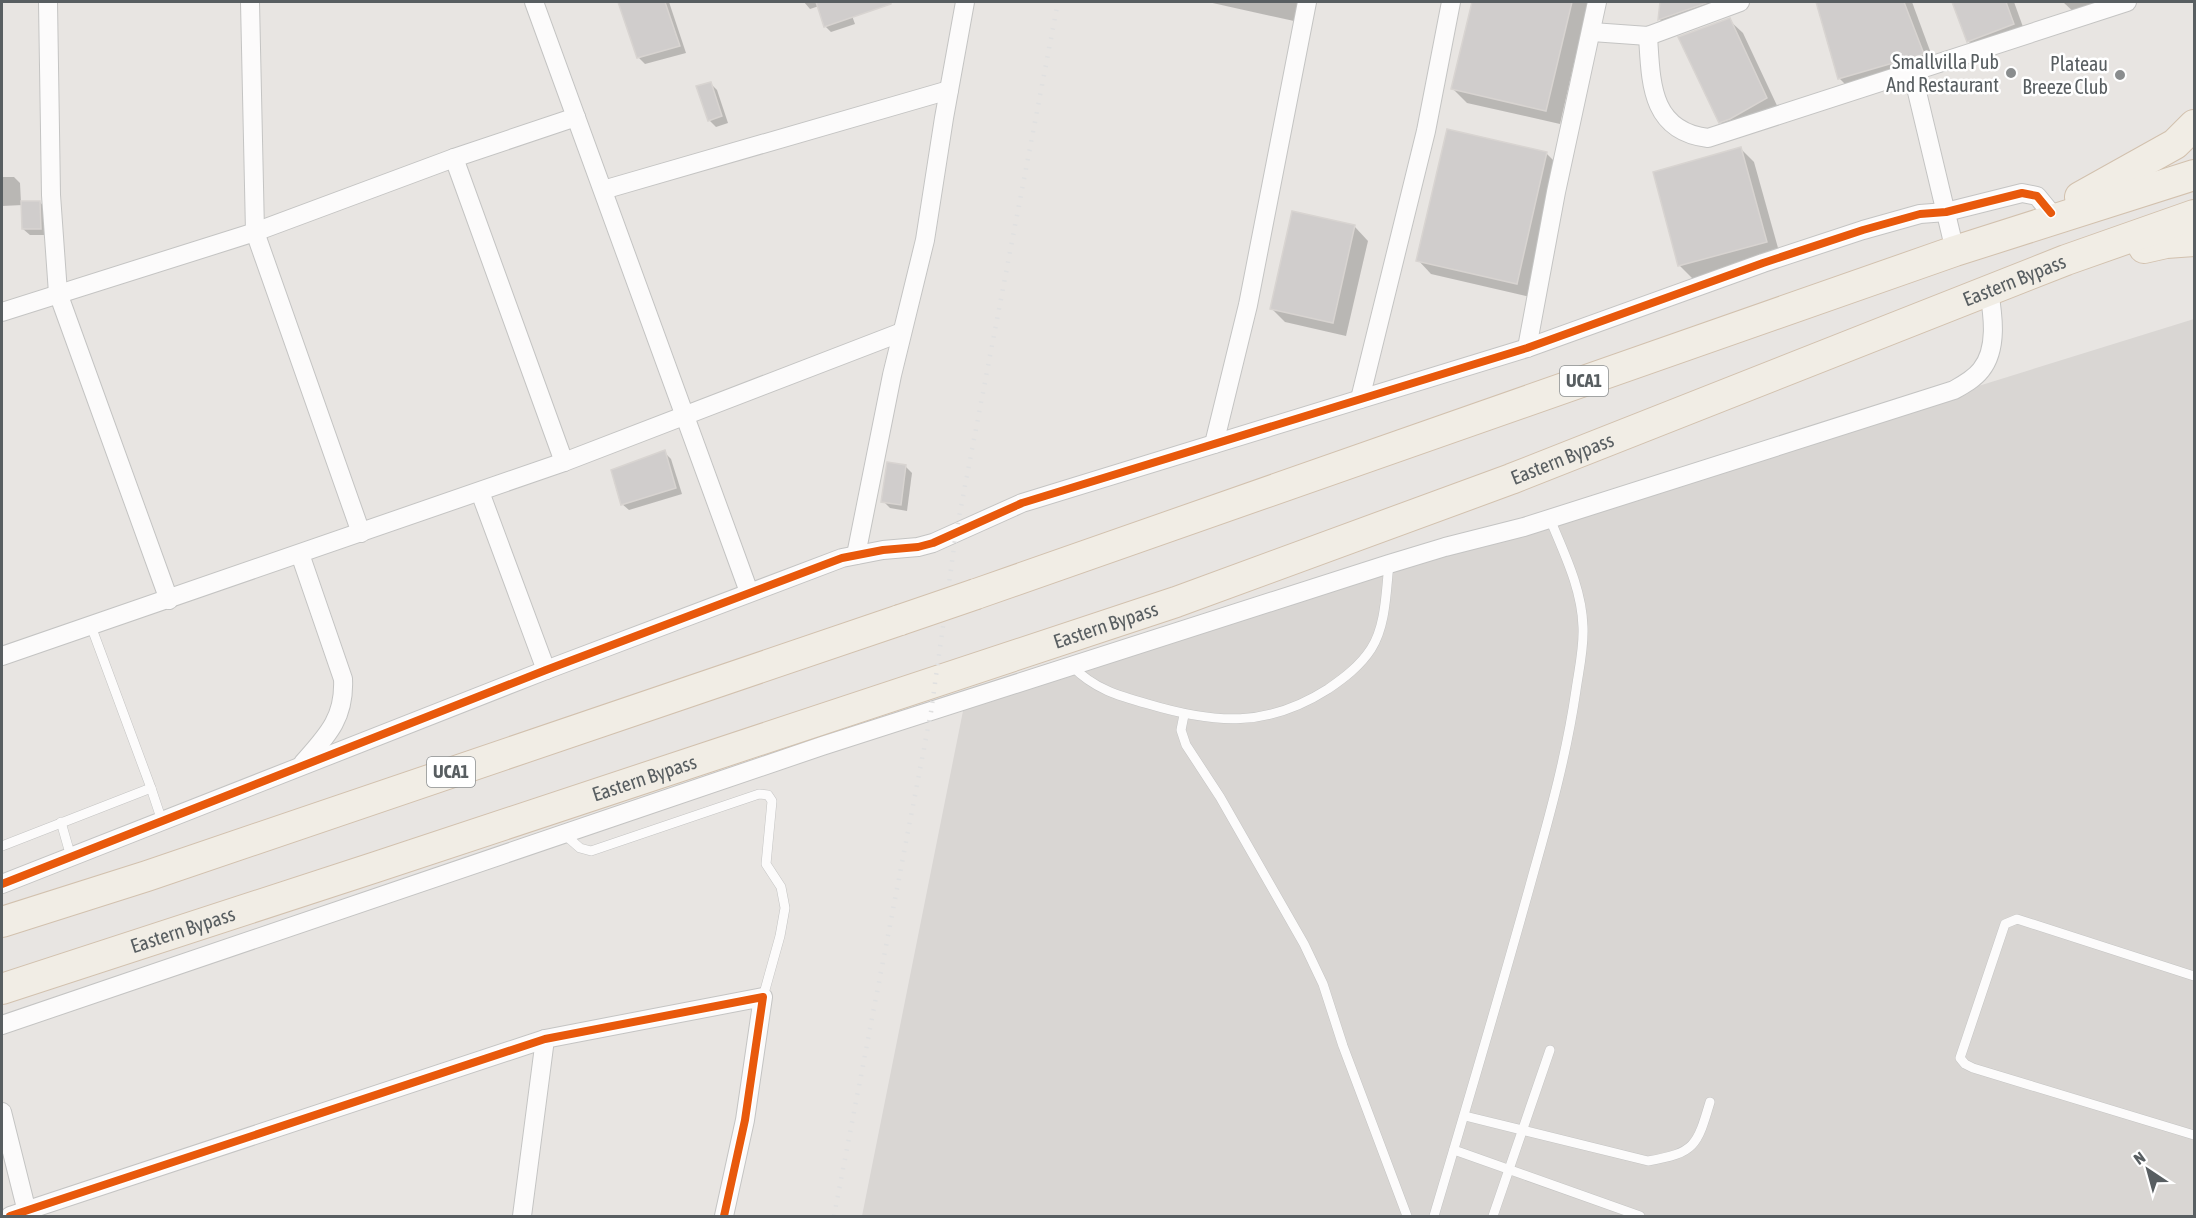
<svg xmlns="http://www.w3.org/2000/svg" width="2196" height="1218" font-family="'Asap Condensed',sans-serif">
<rect width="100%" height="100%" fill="#e8e5e2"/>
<!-- industrial -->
<path fill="#d9d6d3" d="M2194,319V1216H862L965,701Z"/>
<!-- shadow -->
<g fill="#0003">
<path d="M620,2H669L686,53L645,64L639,58Z"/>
<path d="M804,2H847L855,24L831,32L825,26L819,6L810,9Z"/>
<path d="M1208,2H1299L1294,21Z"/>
<path d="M1473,2H1588L1560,124L1467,103L1453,89Z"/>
<path d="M1662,2H1745L1670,30L1660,20Z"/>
<path d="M1818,2H1912L1936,67L1853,92L1839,78Z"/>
<path d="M1954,2H2014L2027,38L1982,55L1968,41Z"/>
<path d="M2063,2H2121L2077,15Z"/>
<path d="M1729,20L1743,33L1780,112L1734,136L1720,122Z"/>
<path d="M710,83L717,90L728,123L716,127L709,120Z"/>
<path d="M1448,131L1547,154L1560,167L1530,297L1431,274L1418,260Z"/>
<path d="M1741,149L1754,162L1780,255L1693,279L1679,265Z"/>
<path d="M2,177H14L20,183L21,203L40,202L46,209L47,235H30L23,229V205L2,206Z"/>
<path d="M1293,213L1355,227L1368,241L1346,336L1285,322L1271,308Z"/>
<path d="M664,452L671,459L682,494L629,510L622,504Z"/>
<path d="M906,467L912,473L907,511L890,508L883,501Z"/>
</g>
<!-- building -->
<g fill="#d0cdcc" stroke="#d8d4d1" stroke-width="1.5">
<path d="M618,2H665L680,46L637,58Z"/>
<path d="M816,2H891V4L824,27Z"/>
<path d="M1472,2H1572L1546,111L1451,89Z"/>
<path d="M1660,2H1709L1658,20Z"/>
<path d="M1816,2H1904L1924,54L1838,79Z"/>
<path d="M1952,2H2006L2014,24L1967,42Z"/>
<path d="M1730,18L1767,98L1730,119L1719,123L1678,37Z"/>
<path d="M711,82L722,116L708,121L696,86Z"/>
<path d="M1447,129L1547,152L1517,284L1416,261Z"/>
<path d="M1741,147L1767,242L1678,266L1653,172Z"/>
<path d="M21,201H40L41,229H22Z"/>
<path d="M1292,211L1355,225L1333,323L1270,309Z"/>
<path d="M665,450L676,488L621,505L611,470Z"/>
<path d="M887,462L906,465L901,505L881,502Z"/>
</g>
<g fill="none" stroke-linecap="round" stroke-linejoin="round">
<defs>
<g id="service">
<path d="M91,626L151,788"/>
<path d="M1072,666C1094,689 1119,696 1148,704C1215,724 1267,728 1328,689C1344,678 1360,666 1371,649C1386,626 1386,591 1389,564"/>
<path d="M1184,715L1181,730L1186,745L1220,797L1304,944L1323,984L1343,1046L1407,1216"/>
<path d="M61,822L71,857"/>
<path d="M564,834L580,848L591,851L759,794L768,795L772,801L766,864L781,887L785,908L780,936L763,997"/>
<path d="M2,846L151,788L162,821"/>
<path d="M2194,976L2017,919L2005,924L1960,1058L1965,1064L1973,1068L2194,1135"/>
<path d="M1465,1116L1648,1161C1695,1153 1697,1146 1710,1102"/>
<path d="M1454,1150L1640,1216"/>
<path d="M1434,1216C1468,1102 1502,987 1534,871C1551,811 1567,752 1576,690C1579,669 1584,648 1583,627C1582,589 1564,553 1550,519"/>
<path d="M1493,1216L1550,1050"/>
</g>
<g id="minor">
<path d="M48,2L51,195L58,293L169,600"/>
<path d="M250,2L255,232L361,533"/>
<path d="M534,2L749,592"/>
<path d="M1592,32L1648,36L1740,2"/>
<path d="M1648,36C1651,82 1650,131 1708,138L2127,2"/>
<path d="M1912,71L1955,251"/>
<path d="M454,158L564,462"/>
<path d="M603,190L949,90"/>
<path d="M2,312L255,232L454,158L576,117"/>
<path d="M1527,348L1556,192L1597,2"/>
<path d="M1360,399L1426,131L1451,2"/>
<path d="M1214,444L1248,305L1307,2"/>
<path d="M480,492L546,670"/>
<path d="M300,554L343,679C345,718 327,736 303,763"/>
<path d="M856,555L892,375L925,240L944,118L965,2"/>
<path d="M2,656L564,462L902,332"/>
<path d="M2,884L546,670L842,558L883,550L918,547L933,543L1022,503L1527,348L1763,263L1863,230L1920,214L1946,212L2022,193L2037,196L2051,213"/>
<path d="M2,1025L822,746L1389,564L1445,547L1524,527L1954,390C1963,385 1974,379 1981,370C1998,349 1993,315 1989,291"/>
<path d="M2,1112L28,1216"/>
<path d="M10,1216L545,1039L763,997L745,1120L724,1216"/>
<path d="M522,1216L545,1039"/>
</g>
<g id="primary">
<path d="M2080,197L2175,144L2194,125"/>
<path d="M2144,248L2166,243L2194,241"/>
<path d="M976,594L1955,251L2194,175"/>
<path d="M2,922L147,876L900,620"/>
<path id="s1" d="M2,989L376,867L1176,602L1511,479L2066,260L2194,215"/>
</g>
</defs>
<!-- service casing -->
<use href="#service" stroke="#c4c4c3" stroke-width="10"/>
<!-- minor casing -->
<use href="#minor" stroke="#c4c4c3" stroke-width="20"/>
<!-- primary casing -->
<use href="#primary" stroke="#d2c1ae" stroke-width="32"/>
<!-- service -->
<use href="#service" stroke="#fcfbfb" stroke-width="9"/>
<!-- minor -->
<use href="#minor" stroke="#fcfbfb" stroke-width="18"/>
<!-- primary -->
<use href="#primary" stroke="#f1ede5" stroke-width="30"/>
<!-- rail -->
<path stroke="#e0e0e0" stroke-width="4.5" stroke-dasharray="1.5 8" stroke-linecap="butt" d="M834,1216L931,712L956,533L1058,2"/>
<defs>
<path id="primary-bridge" d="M900,620L976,594"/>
</defs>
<!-- primary-bridge casing -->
<use href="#primary-bridge" stroke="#d2c1ae" stroke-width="32" stroke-linecap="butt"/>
<!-- primary-bridge -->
<use href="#primary-bridge" stroke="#f1ede5" stroke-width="30"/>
<defs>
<g id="cycleway">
<path d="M2,884L546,670L842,558L883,550L918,547L933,543L1022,503L1527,348L1763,263L1863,230L1920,214L1946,212L2022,193L2037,196L2051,213"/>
<path d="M10,1216L545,1039L763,997L745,1120L724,1216"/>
</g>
</defs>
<!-- cycleway casing -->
<use href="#cycleway" stroke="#fff" stroke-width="11"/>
<!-- cycleway -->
<use href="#cycleway" stroke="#e8590c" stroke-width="8"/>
</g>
<!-- markers -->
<g fill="#8a8d8e" stroke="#fff" stroke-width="2">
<circle cx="2011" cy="73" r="6"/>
<circle cx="2120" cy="75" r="6"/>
</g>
<g text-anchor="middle" stroke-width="5" stroke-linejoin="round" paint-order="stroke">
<!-- shield labels -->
<g fill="#fff" stroke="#8a8e90" stroke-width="1.5">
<rect x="1560" y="366" width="48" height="30" rx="4.5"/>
<rect x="427" y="757" width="48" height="30" rx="4.5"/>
</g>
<g font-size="18" font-weight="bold" fill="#585e61">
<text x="1584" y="387">UCA1</text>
<text x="451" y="778">UCA1</text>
</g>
<!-- poi labels -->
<g font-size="20" fill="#585e61" stroke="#fff" text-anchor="end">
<text x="1999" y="69">Smallvilla Pub<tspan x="1999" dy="23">And Restaurant</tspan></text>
<text x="2108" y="71">Plateau<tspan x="2108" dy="23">Breeze Club</tspan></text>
</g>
<!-- street labels -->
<g font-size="20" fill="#585e61" stroke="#fff">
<text dy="7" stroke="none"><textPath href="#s1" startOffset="2134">Eastern Bypass</textPath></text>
<text dy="7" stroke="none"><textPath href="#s1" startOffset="1648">Eastern Bypass</textPath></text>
<text dy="7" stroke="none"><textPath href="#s1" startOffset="1162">Eastern Bypass</textPath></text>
<text dy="7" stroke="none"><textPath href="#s1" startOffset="676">Eastern Bypass</textPath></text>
<text dy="7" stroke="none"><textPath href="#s1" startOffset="190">Eastern Bypass</textPath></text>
</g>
</g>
<!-- border -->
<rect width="2196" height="1218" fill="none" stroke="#585e61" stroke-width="6"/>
<!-- north arrow -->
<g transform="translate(2148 1170) rotate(324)" stroke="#ffffff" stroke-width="4.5" paint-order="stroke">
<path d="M0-4.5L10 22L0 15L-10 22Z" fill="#585e61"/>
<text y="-9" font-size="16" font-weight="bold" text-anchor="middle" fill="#585e61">N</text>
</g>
</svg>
